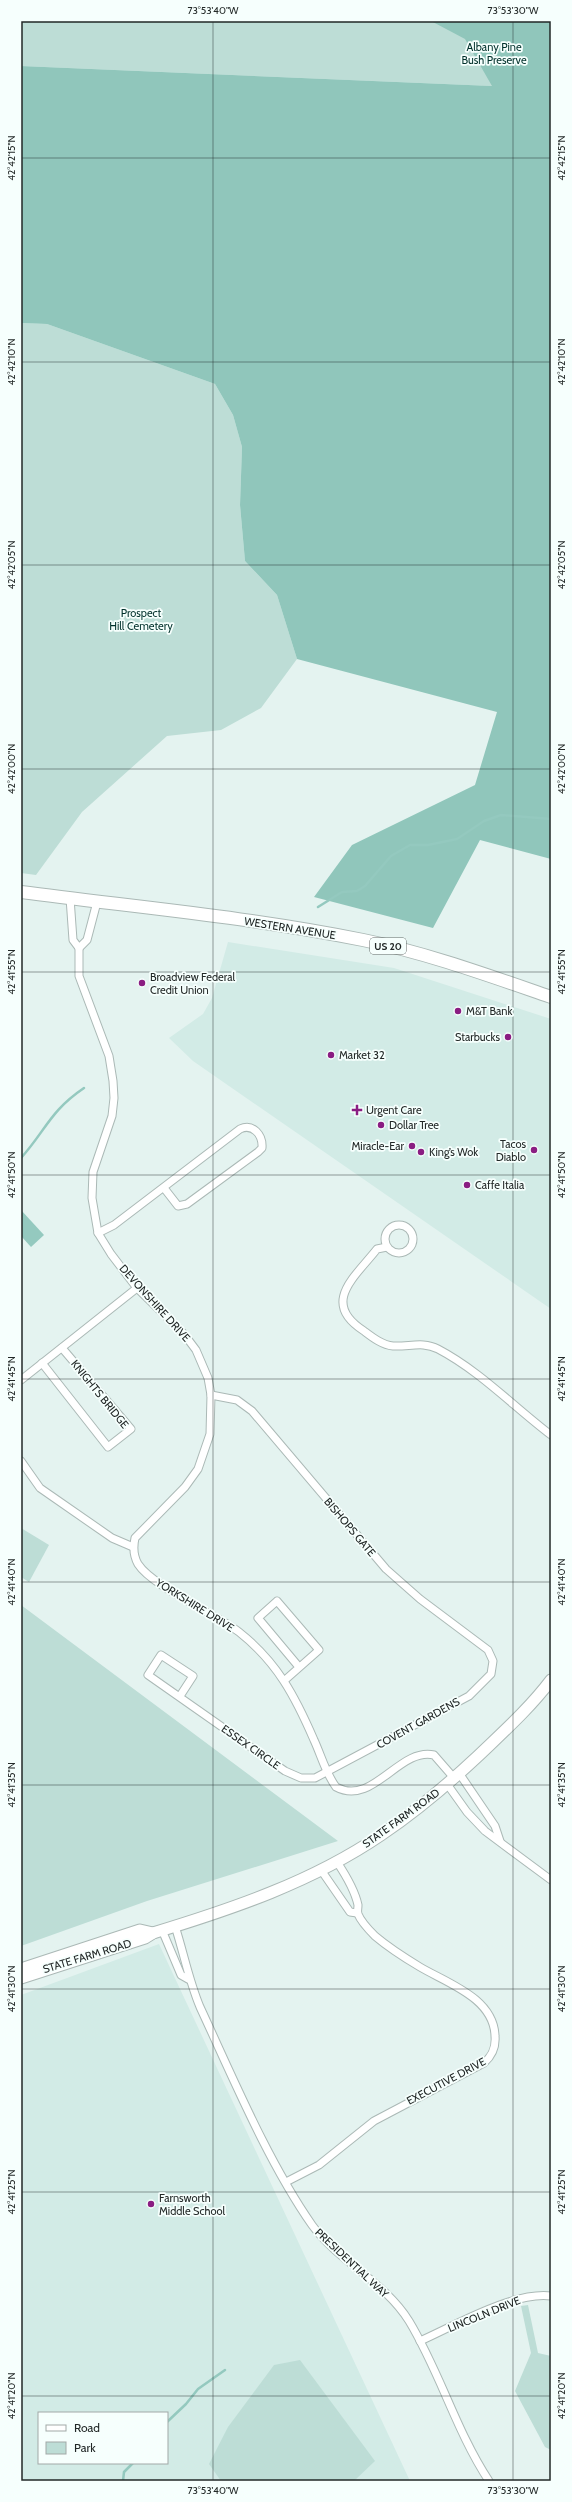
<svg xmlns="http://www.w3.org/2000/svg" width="572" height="2502" font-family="Cabin,sans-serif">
<rect width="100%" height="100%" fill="#e4f3f0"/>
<!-- built -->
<g fill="#d2ebe6" fill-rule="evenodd">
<path d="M228,942L394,968L551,1019V1309L193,1061L169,1038L203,1014L212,998Z"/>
<path d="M159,1944L410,2481H21V1995ZM39,2413H167V2463H39Z"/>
</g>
<!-- green -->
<g fill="#bdddd6">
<path d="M21,21H551L492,86L21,66Z"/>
<path d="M21,323L47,324L215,384L233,415L242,447L240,505L245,561L277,595L297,659L261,708L221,730L167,736L82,812L36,875L21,873Z"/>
<path d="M21,1528L49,1545L29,1582L21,1577Z"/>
<path d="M21,1605L338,1841L147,1901L21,1946Z"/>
<path d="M528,2305L538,2353L551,2356V2450L545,2447L515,2391L531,2353L521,2306Z"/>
<path d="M300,2360L375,2461L354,2481H221L209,2464L228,2427L274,2365Z"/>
</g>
<!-- forest -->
<path fill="#90c6bb" d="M431,21H551V859L480,840L433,928L314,897L352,845L475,785L497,712L297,659L277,595L245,561L240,505L242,447L233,415L215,384L47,324L21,323V66L492,86L465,39Z"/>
<!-- water -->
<path fill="#94c9bf" d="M21,1210L44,1235L31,1247L21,1236Z"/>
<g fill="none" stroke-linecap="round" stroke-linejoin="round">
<!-- stream -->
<g stroke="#94c9bf" stroke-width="2.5">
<path d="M318,907L342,892L357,891L365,886L391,856L410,845H428L457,839L484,821L501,815L551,819"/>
<path d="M21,1158C46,1130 50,1111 84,1088"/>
<path d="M167,2422L186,2404L198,2389L225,2370"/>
<path d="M123,2481L124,2472L133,2463"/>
</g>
<defs>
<g id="minor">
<path d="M70,898L73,940L79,948V976L109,1056L113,1081L114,1098L112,1116L93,1172L92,1198L98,1233L111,1254L137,1288L184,1334L196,1350L208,1378L211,1395L210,1434L198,1469L185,1487L135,1538C133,1547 133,1555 138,1564C152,1586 214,1613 239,1632C277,1662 295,1696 314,1740C321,1755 326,1774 336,1787C373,1807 399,1747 434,1755L454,1778"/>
<path d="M79,948L87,940L97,902"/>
<circle cx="399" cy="1239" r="14"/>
<path d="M98,1233L114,1225L240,1129C253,1123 263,1135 262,1148L258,1152L187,1204L178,1206L164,1188"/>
<path d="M387,1247L377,1249C355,1277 320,1303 364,1331C372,1337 382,1345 393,1346C409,1347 423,1341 438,1349C480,1371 514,1407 551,1435"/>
<path d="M42,1363L108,1447L131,1429L62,1348"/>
<path d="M21,1380L137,1288"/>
<path d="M21,1461L40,1488L112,1538L133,1547"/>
<path d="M285,1680L319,1650L277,1601L258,1618L299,1667"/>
<path d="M180,1696L193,1676L161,1655L148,1675L285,1771L301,1778H315L469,1696L491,1674L493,1661L488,1650L420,1599L386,1569L252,1411L237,1400L211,1395"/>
<path d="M459,1773L495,1826L500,1841"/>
<path d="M447,1784L467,1812L485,1831L551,1880"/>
<path d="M321,1870L350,1912L357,1913"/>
<path d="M175,1926C184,1954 189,1981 200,2007C233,2078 268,2162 312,2225C339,2262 385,2282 409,2321C440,2372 456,2431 489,2481"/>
<path d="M162,1930L181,1975L188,1979"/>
<path d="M286,2182L319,2165L374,2121L484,2063C493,2055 496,2047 495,2036C494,1998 447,1983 420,1967C405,1958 388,1947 375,1936C369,1930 361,1922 358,1914C357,1911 358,1909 358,1905C355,1891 345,1874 337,1862"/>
<path d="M420,2341C454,2326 514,2291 551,2296"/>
</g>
<g id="secondary">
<path d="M21,1969L140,1930L153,1933"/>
<path d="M21,1978L145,1938L153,1933C232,1909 312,1882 381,1835C415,1812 447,1785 477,1757C503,1732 529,1709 551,1680"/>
</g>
<path id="primary" d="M21,892C135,907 250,917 363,940C427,953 490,976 551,997"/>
</defs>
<!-- minor casing -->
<use href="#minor" stroke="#abb9b6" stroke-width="9"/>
<!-- secondary casing -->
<use href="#secondary" stroke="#abb9b6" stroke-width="13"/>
<!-- primary casing -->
<use href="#primary" stroke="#abb9b6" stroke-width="14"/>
<!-- minor -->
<use href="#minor" stroke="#fff" stroke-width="7"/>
<!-- secondary -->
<use href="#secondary" stroke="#fff" stroke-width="11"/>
<!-- primary -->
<use href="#primary" stroke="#fff" stroke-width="12"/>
</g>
<!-- ticks -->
<path fill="none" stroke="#222827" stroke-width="1" stroke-opacity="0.45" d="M213,21V2481M513,21V2481M21,158H551M21,362H551M21,565H551M21,769H551M21,972H551M21,1175H551M21,1379H551M21,1582H551M21,1785H551M21,1989H551M21,2192H551M21,2396H551"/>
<!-- markers -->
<g fill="#8a1d82" stroke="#f6fffd" stroke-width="1.5">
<circle cx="142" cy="983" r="4"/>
<circle cx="458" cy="1011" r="4"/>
<circle cx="508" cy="1037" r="4"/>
<circle cx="331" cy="1055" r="4"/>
<path d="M355 1104h4v4h4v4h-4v4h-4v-4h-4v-4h4z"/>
<circle cx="381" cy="1125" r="4"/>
<circle cx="412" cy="1146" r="4"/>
<circle cx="534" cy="1150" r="4"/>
<circle cx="421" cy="1152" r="4"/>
<circle cx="467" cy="1185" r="4"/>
<circle cx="151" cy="2204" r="4"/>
</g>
<g text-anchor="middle" stroke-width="3.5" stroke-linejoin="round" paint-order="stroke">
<!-- shield labels -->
<rect fill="#f6fffd" stroke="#626867" stroke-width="1" x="370" y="938" width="36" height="16" rx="3"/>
<g font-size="10" font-weight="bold" fill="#222827">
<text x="388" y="950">US 20</text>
</g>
<!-- park labels -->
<g font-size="11" fill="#00312b" stroke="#f6fffd">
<text x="494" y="51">Albany Pine<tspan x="494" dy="13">Bush Preserve</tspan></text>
<text x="141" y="617">Prospect<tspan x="141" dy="13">Hill Cemetery</tspan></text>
</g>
<!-- street labels -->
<g font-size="11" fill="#222827" stroke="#f6fffd">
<text transform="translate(290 928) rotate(9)" y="4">WESTERN AVENUE</text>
<text transform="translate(155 1303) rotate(48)" y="4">DEVONSHIRE DRIVE</text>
<text transform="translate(100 1394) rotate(51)" y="4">KNIGHTS BRIDGE</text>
<text transform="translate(350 1527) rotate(50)" y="4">BISHOPS GATE</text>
<text transform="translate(195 1605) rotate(32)" y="4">YORKSHIRE DRIVE</text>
<text transform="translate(418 1723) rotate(-29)" y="4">COVENT GARDENS</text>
<text transform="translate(251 1747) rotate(35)" y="4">ESSEX CIRCLE</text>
<text transform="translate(401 1818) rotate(-36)" y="4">STATE FARM ROAD</text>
<text transform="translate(87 1956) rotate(-17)" y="4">STATE FARM ROAD</text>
<text transform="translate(446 2081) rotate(-28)" y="4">EXECUTIVE DRIVE</text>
<text transform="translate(352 2263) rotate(43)" y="4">PRESIDENTIAL WAY</text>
<text transform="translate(484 2314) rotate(-22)" y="4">LINCOLN DRIVE</text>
</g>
<!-- poi labels -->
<g font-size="11" fill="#222827" stroke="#f6fffd" text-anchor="start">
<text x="150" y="981">Broadview Federal<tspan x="150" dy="13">Credit Union</tspan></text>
<text x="466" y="1015">M&amp;T Bank</text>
<text x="500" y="1041" text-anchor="end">Starbucks</text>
<text x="339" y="1059">Market 32</text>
<text x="366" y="1114">Urgent Care</text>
<text x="389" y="1129">Dollar Tree</text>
<text x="526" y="1148" text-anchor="end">Tacos<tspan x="526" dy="13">Diablo</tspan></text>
<text x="404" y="1150" text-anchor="end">Miracle-Ear</text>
<text x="429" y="1156">King’s Wok</text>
<text x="475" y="1189">Caffe Italia</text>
<text x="159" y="2202">Farnsworth<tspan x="159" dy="13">Middle School</tspan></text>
</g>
</g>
<!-- border -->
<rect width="572" height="2502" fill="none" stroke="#f6fffd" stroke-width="44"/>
<!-- legend -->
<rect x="38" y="2412" width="130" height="52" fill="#f6fffd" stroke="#a1a9a7"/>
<rect x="46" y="2425" width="20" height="6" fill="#ffffff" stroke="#a1a9a7"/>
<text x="74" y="2432" font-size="12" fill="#222827">Road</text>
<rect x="46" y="2442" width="20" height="12" fill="#bdddd6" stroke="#a1a9a7"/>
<text x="74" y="2452" font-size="12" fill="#222827">Park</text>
<rect x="22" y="22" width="528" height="2458" fill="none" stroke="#222827" stroke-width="1.5"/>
<g font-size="10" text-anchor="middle" fill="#222827">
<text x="213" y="14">73°53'40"W</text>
<text x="513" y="14">73°53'30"W</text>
<text transform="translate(11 158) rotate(-90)" y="4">42°42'15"N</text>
<text transform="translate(561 158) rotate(-90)" y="4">42°42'15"N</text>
<text transform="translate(11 362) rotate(-90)" y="4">42°42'10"N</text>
<text transform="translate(561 362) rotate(-90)" y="4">42°42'10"N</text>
<text transform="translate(11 565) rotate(-90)" y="4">42°42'05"N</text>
<text transform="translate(561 565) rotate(-90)" y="4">42°42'05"N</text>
<text transform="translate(11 769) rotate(-90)" y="4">42°42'00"N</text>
<text transform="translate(561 769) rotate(-90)" y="4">42°42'00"N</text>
<text transform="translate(11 972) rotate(-90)" y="4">42°41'55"N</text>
<text transform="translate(561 972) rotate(-90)" y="4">42°41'55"N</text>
<text transform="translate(11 1175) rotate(-90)" y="4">42°41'50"N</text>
<text transform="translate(561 1175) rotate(-90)" y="4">42°41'50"N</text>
<text transform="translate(11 1379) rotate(-90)" y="4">42°41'45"N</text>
<text transform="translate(561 1379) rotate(-90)" y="4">42°41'45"N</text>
<text transform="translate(11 1582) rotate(-90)" y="4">42°41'40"N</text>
<text transform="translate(561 1582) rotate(-90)" y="4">42°41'40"N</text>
<text transform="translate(11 1785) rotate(-90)" y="4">42°41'35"N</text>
<text transform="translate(561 1785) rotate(-90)" y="4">42°41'35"N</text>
<text transform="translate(11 1989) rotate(-90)" y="4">42°41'30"N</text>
<text transform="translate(561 1989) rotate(-90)" y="4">42°41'30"N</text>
<text transform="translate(11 2192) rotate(-90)" y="4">42°41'25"N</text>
<text transform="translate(561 2192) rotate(-90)" y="4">42°41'25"N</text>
<text transform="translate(11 2396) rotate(-90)" y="4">42°41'20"N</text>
<text transform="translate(561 2396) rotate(-90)" y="4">42°41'20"N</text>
<text x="213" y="2494">73°53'40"W</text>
<text x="513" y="2494">73°53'30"W</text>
</g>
</svg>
